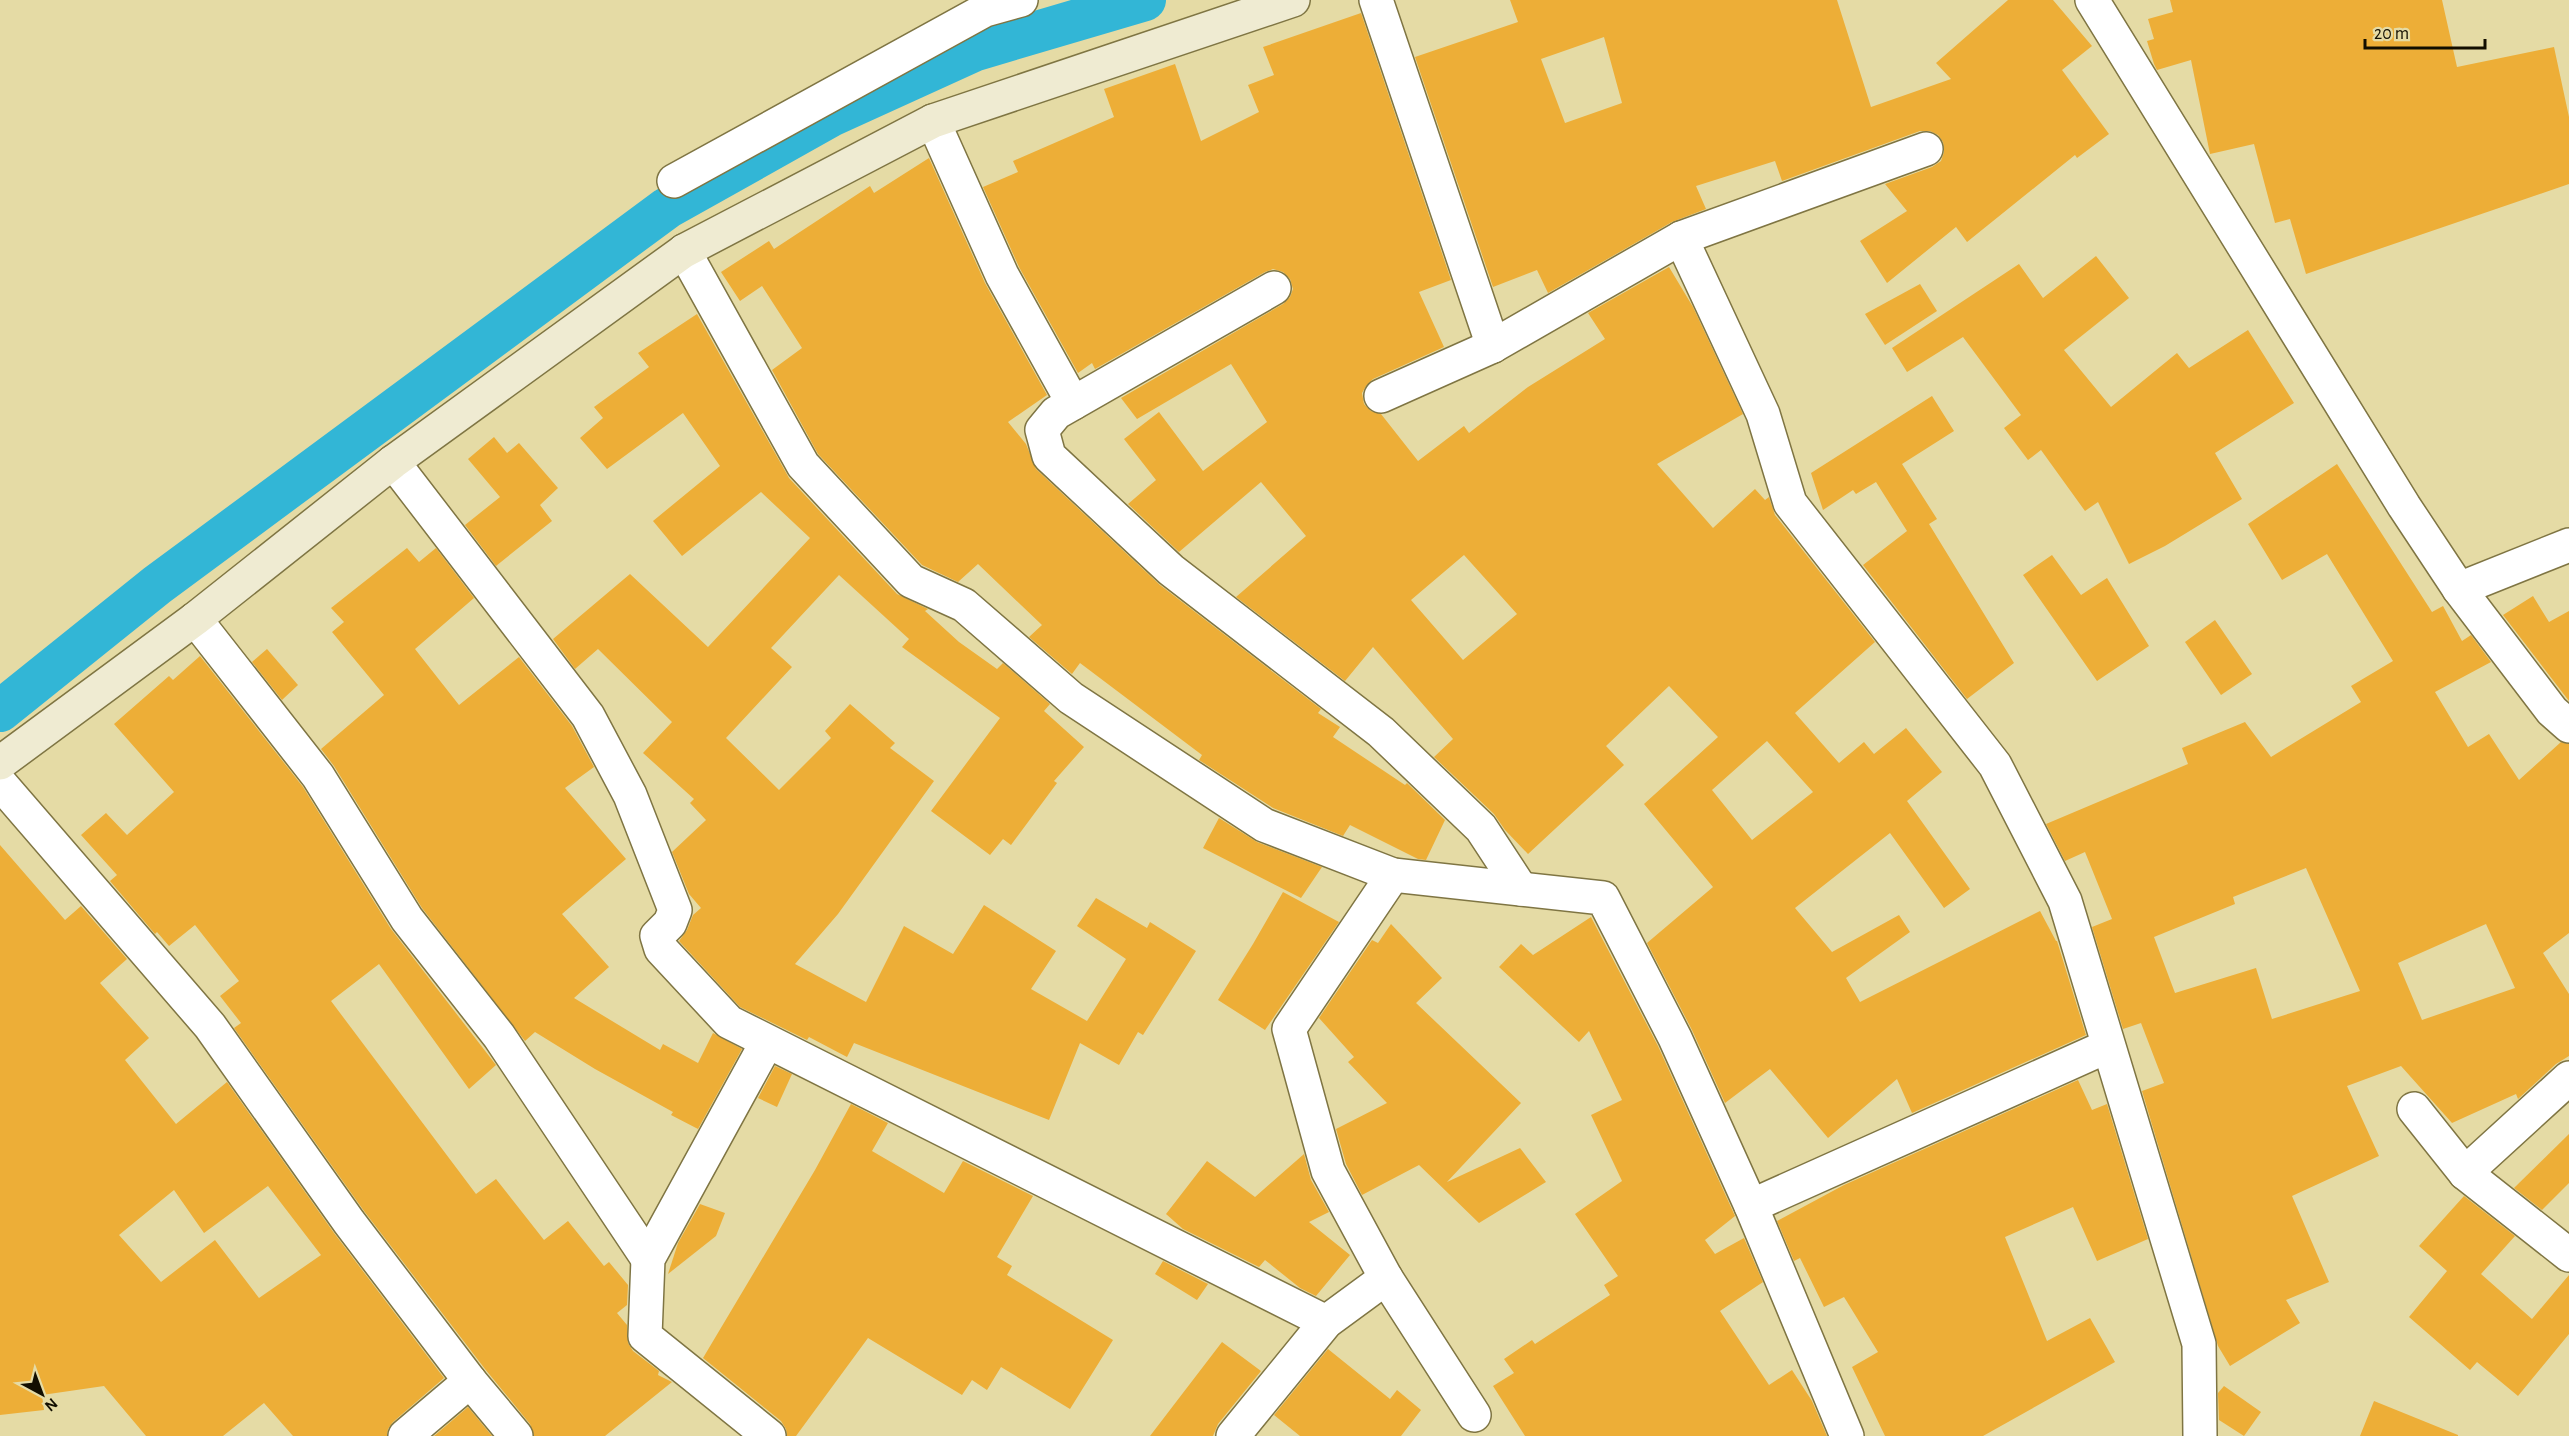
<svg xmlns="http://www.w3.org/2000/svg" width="2569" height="1436" font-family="'Alegreya Sans',sans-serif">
<rect width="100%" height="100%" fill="#e5dba5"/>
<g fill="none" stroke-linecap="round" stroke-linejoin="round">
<!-- canal -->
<path stroke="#32b6d6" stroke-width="42" d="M0,711L157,585L667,208L831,116L976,50L1145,0"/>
</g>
<!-- building -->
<g fill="#edae37" fill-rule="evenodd">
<path d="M1510,0H1837L1871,107L1951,79L1936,63L2008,0H2053L2092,46L2062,70L2109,134L2077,158L2075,155L1967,242L1956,227L1887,283L1860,241L1907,211L1885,184L1932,167L1941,161L1944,152L1943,142L1938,135L1930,131H1920L1782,181L1775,161L1696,186L1706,209L1672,222L1548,293L1537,270L1493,287L1415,57L1518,22ZM1604,37L1622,103L1565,123L1541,59Z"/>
<path d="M2170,0H2442L2457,67L2554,47L2569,117V184L2306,274L2290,219L2275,223L2254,144L2210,154L2191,60L2157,70L2154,64L2147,41L2154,39L2148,19L2173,12Z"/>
<path d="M1361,13L1451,280L1419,292L1444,347L1373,379L1366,386L1362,393L1364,404L1371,411L1381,414L1418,461L1464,426L1469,433L1528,387L1605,339L1588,313L1669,267L1693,307L1743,414L1657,464L1713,528L1755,489L1765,500L1769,497L1775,515L1875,642L1795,713L1839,763L1864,742L1874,754L1906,728L1942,772L1907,801L1970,889L1944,908L1890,833L1795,908L1832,952L1899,915L1910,932L1846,978L1860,1002L2040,911L2056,941H2057L2086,1035L1912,1113L1897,1079L1828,1138L1770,1069L1725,1103L1692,1030L1647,943L1713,887L1644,804L1718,737L1669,686L1606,746L1624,765L1528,854L1505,830L1494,814L1434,757L1453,739L1373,647L1345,681L1236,597L1306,536L1261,482L1179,552L1128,504L1156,480L1124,439L1159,412L1203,471L1267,422L1231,364L1137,419L1121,398L1283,304L1290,297L1293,289L1290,279L1283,272L1273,269L1265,272L1095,369L1092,363L1078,373L1019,267L983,187L1018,172L1013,161L1114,117L1104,89L1175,64L1201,141L1259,112L1248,85L1274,75L1263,47ZM1464,555L1517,614L1463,660L1411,600ZM1767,741L1813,792L1752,840L1712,790Z"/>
<path d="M929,158L985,283L1047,395L1008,422L1026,444L1036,469L1160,585L1321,709L1318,713L1340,727L1333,737L1405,785L1407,783L1445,820L1426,860L1418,859L1350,825L1343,836L1273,808L1199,760L1202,755L1080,663L1072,674L1029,637L1042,625L978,564L958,582L922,565L818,454L772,370L802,348L762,286L740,301L721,272L769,241L774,249L870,186L874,193Z"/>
<path d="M2096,256L2129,298L2064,350L2111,407L2177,353L2189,368L2248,330L2294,403L2215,453L2242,499L2165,546L2129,564L2098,502L2085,511L2041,450L2028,460L2004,428L2021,415L1963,337L1907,372L1892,348L2019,264L2043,298Z"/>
<path d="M1920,284L1937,311L1885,345L1865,314Z"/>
<path d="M697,314L789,478L897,594L928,609L925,611L959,642L997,669L1003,663L1050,704L1044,711L1084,747L1054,781L1057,783L1011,845L1003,839L990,855L931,811L1000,718L902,647L909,639L839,575L771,648L792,667L726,738L779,790L831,738L825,731L850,704L895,743L890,748L934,781L838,914L795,964L866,1002L904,926L953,954L984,905L1056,951L1031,989L1087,1021L1126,959L1077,926L1096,898L1147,928L1150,922L1196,951L1143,1035L1138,1032L1119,1065L1080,1043L1049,1120L854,1043L847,1057L809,1037L807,1040L740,1007L679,941L687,930L693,915L701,908L689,894L672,852L706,820L690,803L694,799L643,753L672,722L598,649L575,669L553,639L630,574L708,647L810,538L761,492L682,556L653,521L720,466L683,413L607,469L580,438L603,418L594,407L649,367L638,353Z"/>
<path d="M1932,396L1954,431L1902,464L1937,519L1929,524L2014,663L1967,699L1863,565L1907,531L1876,482L1856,494L1853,490L1823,510L1811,473Z"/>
<path d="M494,437L507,453L519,443L558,488L540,505L552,521L496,566L465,525L500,497L468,459Z"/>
<path d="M2337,464L2432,612L2443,606L2462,641L2471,635L2491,662L2435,692L2468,747L2489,734L2519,780L2561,742L2569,744V933L2543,953L2569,994V1056L2556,1064L2518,1099L2516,1094L2452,1123L2401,1066L2347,1086L2379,1156L2292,1196L2329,1282L2286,1300L2300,1323L2230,1366L2218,1346L2142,1091L2164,1083L2141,1023L2123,1029L2092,927L2112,919L2085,852L2065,861L2046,824L2188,764L2182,748L2245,722L2271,757L2361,702L2351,686L2393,661L2327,554L2282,580L2248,524ZM2306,868L2360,991L2272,1019L2256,968L2175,993L2154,937L2235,904L2233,897ZM2486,924L2515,988L2422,1020L2398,963Z"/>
<path d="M407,548L419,562L436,548L474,598L415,649L459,705L519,657L572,726L594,767L565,788L626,859L562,914L609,967L574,998L660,1050L663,1044L698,1063L713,1033L742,1049L698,1129L671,1115L673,1112L595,1069L535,1032L525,1041L422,908L334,766L321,749L384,695L332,632L344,622L331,608Z"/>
<path d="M2052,555L2081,595L2107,578L2149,646L2097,681L2023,575Z"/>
<path d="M2533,596L2549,622L2569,611V701L2503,615Z"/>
<path d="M2215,620L2252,674L2221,695L2185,642Z"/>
<path d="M267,649L298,685L282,700L252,662Z"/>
<path d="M200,656L303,787L391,929L496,1065L469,1089L379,964L331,1001L476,1194L496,1179L544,1240L568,1221L604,1266L609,1262L628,1285L627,1305L617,1313L627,1325L628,1343L633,1351L659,1371L658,1375L672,1382L605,1436H534L530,1424L485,1369L364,1211L234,1028L241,1023L220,996L239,981L195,925L169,946L157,932L155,934L110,881L117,875L81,835L106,813L127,835L174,792L114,724L169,676L173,680Z"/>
<path d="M1219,818L1257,842L1322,867L1301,898L1203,848Z"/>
<path d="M0,845L65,920L81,906L127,959L100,983L149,1038L125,1060L176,1124L227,1082L334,1233L444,1378L393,1422L388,1429L387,1436H293L264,1403L223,1436H146L104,1386L42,1395L44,1410L0,1415ZM268,1186L321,1255L259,1298L215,1240L161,1282L119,1235L174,1190L204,1233Z"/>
<path d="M1283,892L1339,922L1265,1030L1218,1000L1253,944Z"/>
<path d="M1591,917L1658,1046L1735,1216L1705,1240L1715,1254L1744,1238L1763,1282L1720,1311L1769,1385L1792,1370L1812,1401L1827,1436H1525L1493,1386L1514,1373L1504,1359L1532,1340L1535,1344L1610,1295L1604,1285L1618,1276L1575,1214L1622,1181L1591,1115L1622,1100L1589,1031L1579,1042L1499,967L1521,944L1533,955Z"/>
<path d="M1391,924L1442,978L1416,1003L1521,1103L1447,1182L1520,1148L1546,1182L1479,1223L1419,1165L1362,1195L1346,1164L1336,1129L1387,1103L1348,1062L1354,1057L1319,1018L1372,940L1378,943Z"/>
<path d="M775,1066L792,1074L777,1107L758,1098Z"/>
<path d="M2078,1080L2092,1110L2107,1104L2148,1239L2097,1261L2073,1207L2005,1237L2047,1341L2090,1318L2115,1362L1983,1436H1885L1852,1367L1878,1352L1844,1297L1824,1307L1800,1258L1794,1261L1777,1221L1844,1185Z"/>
<path d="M851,1104L888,1123L872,1151L944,1193L963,1161L1033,1196L997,1257L1012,1266L1007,1275L1113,1340L1070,1409L1001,1367L987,1390L972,1380L962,1395L868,1338L796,1436H787L786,1429L781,1421L703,1358L815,1170Z"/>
<path d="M2569,1134V1183L2542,1210L2514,1188Z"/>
<path d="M1304,1154L1311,1180L1329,1212L1309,1222L1350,1255L1316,1296L1300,1288L1265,1260L1259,1267L1183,1229L1166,1214L1207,1161L1255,1197Z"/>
<path d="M2464,1196L2515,1236L2481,1274L2532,1319L2569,1275V1334L2518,1396L2477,1362L2470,1370L2409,1317L2447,1271L2419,1246Z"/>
<path d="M700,1204L725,1213L716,1236L668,1274L678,1243Z"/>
<path d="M1163,1261L1208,1284L1197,1300L1155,1274Z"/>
<path d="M1222,1342L1261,1371L1218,1424L1213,1436H1150Z"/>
<path d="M1328,1349L1390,1399L1397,1390L1421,1410L1401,1436H1300L1274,1415Z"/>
<path d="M2224,1386L2261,1412L2244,1436L2219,1420L2218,1393Z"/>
<path d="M2374,1401L2458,1435V1436H2360Z"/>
<path d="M468,1407L492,1436H434Z"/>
</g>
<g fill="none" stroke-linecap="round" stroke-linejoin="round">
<defs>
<g id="street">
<path d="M1376,0L1493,346"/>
<path d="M2092,0L2404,506L2459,589L2552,711L2569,726"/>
<path d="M933,121L1002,275L1073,403"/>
<path d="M674,181L985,10L1021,0"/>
<path d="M1681,238L1763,414L1790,503L1995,765L2065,901L2199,1344L2200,1436"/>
<path d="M684,251L803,465L911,581L964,605L1071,698L1264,825L1393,875L1603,898L1675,1038L1751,1206L1847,1436"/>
<path d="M1274,288L1056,413L1042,430L1049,456L1171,570L1381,732L1481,828L1521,889"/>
<path d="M1381,396L1493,346L1681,238L1926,149"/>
<path d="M393,462L588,716L630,795L675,910L670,923L657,936L661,949L729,1022L1326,1322"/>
<path d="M2459,589L2569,545"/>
<path d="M195,619L318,776L407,919L499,1036L648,1259"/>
<path d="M0,783L210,1026L349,1222L470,1381L516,1436"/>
<path d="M1393,875L1289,1029L1328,1171L1386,1278L1474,1415"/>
<path d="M767,1042L648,1259L645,1336L769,1436"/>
<path d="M2414,1109L2465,1173L2569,1255"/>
<path d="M2465,1173L2569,1078"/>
<path d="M1751,1206L2108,1046"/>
<path d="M405,1436L470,1381"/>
<path d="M1233,1436L1326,1322L1386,1278"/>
</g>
<path id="secondary" d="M0,763L195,619L393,462L684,251L933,121L1293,0"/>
</defs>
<!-- street casing -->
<use href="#street" stroke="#7f7543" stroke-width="36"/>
<!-- secondary casing -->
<use href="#secondary" stroke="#7f7543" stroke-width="36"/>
<!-- street -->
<use href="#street" stroke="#fff" stroke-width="33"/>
<!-- secondary -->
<use href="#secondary" stroke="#efebd2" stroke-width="33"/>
</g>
<!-- north arrow -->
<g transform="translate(42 1394) rotate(139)" stroke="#e5dba5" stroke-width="4.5" paint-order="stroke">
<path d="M0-4.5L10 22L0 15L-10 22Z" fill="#120e00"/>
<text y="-9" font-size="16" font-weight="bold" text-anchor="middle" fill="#120e00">N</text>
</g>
<!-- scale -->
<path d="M2365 39v9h120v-9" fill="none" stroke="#120e00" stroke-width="3"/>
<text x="2374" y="39" font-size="18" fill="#120e00" stroke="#e5dba5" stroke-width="4.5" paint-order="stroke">20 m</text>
</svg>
